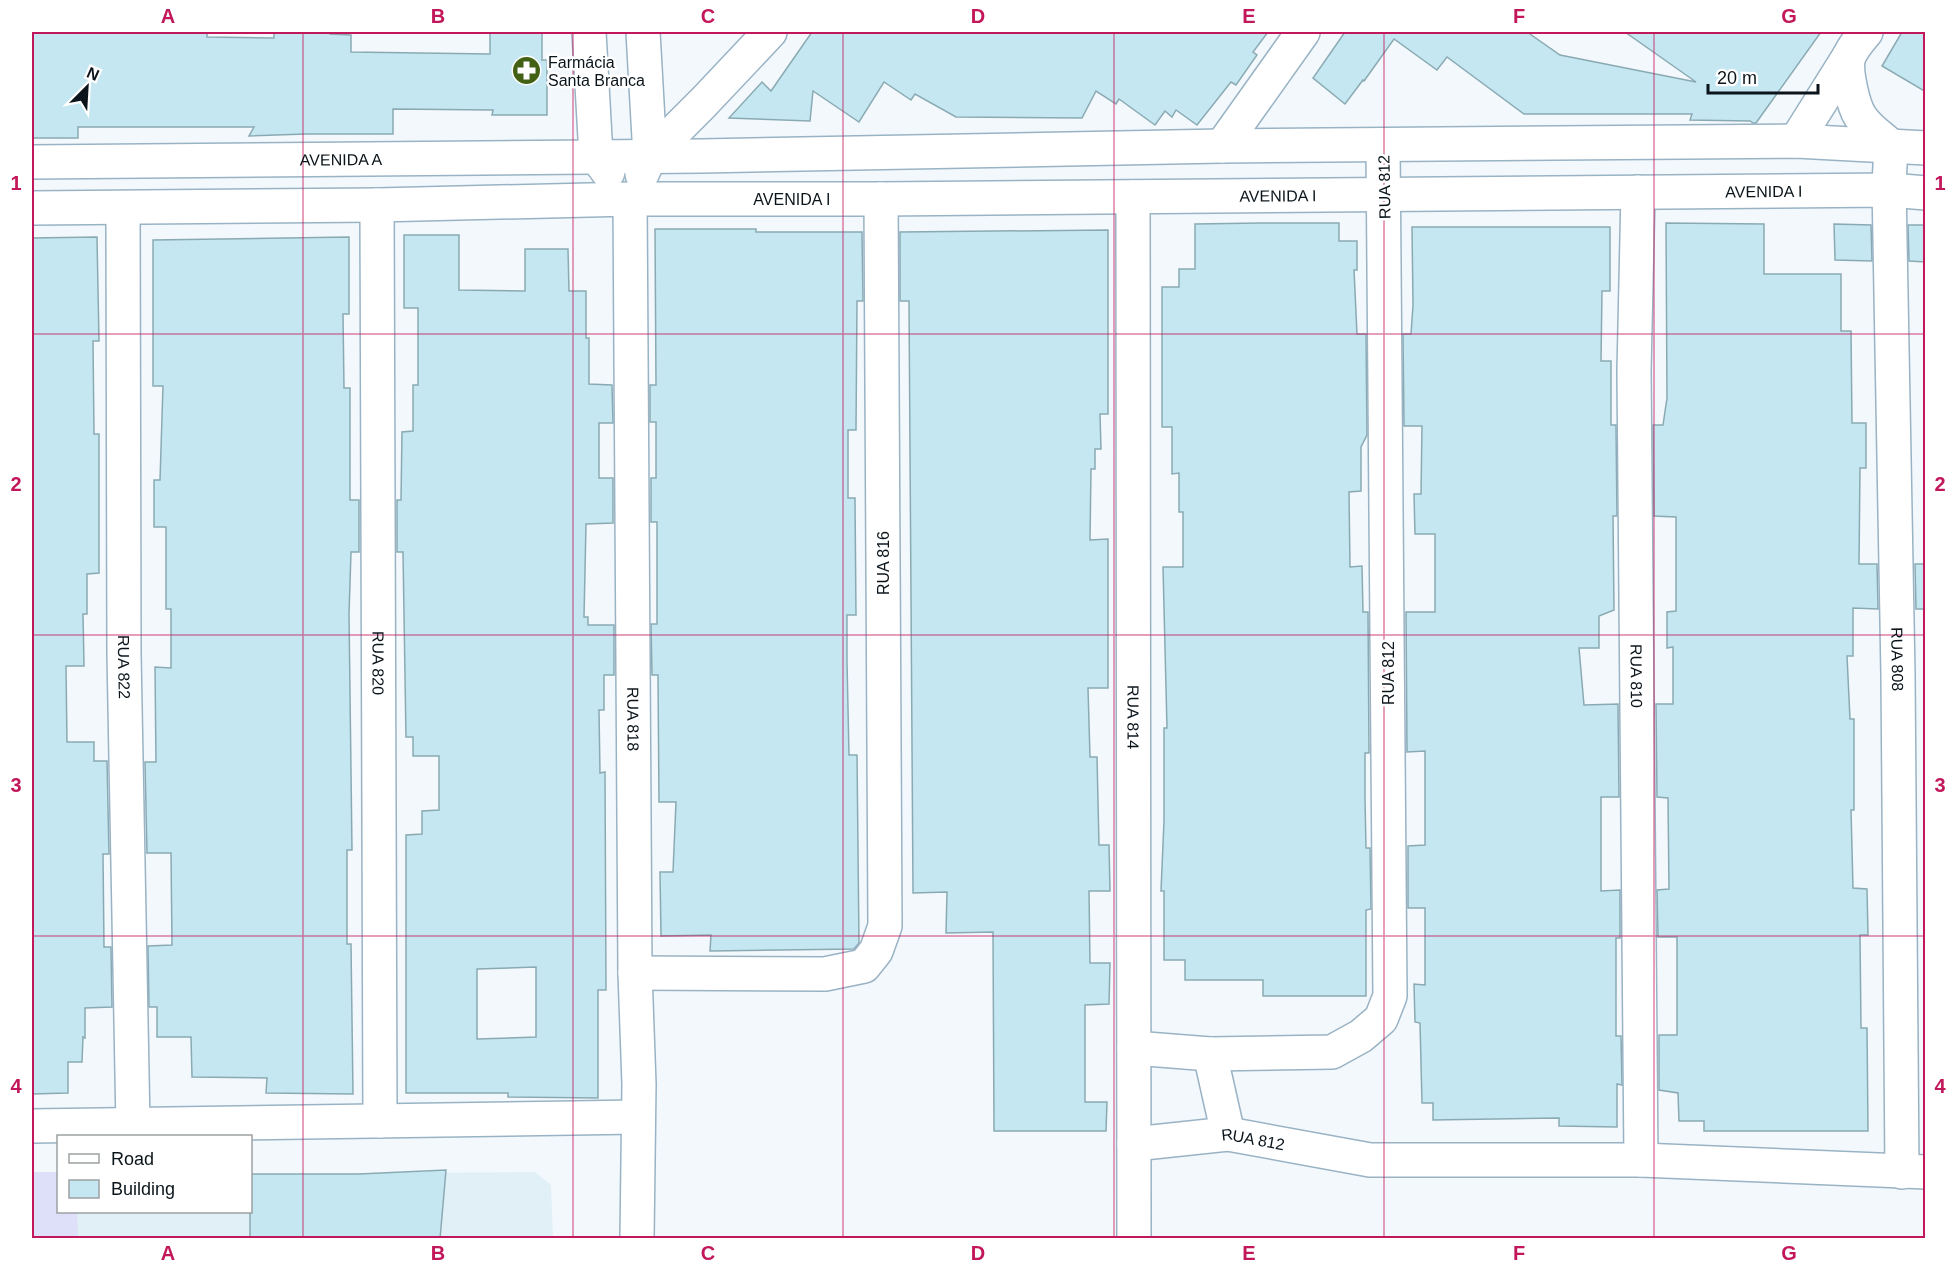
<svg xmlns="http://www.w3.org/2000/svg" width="1957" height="1270" font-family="Helvetica,sans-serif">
<rect width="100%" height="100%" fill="#f3f8fc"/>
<!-- built -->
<path fill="#e1eff7" d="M32,1172H58V1212H250L251,1174L535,1172L551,1185L553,1238H32Z"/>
<!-- pitch -->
<path fill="#dedff8" d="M32,1172H58V1212H77L78,1238H32Z"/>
<!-- building -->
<g fill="#c5e7f1" stroke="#8aaab3" stroke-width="1.5" fill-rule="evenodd">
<path d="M32,32H207V37L274,38V32H330V34L351,35V52L490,54V32H542V60H547V115H492L493,110L393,109V134H306L249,136L254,127H78V138H32Z"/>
<path d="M812,32H1268L1253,52L1257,55L1236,85L1231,82L1197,125L1176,110L1172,117L1165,111L1155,125L1119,99L1116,104L1096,91L1082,118L956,117L915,94L911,100L884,82L859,122L813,91L810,121L729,118L762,82L771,91Z"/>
<path d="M1345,32H1527L1560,55L1696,82L1625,32H1821L1756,123H1753L1750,121L1690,120L1692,114H1524L1447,57L1437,70L1394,39L1364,81L1363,80L1345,104L1313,78Z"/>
<path d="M1902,32H1926V92L1882,66Z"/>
<path d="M1261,223H1339V241H1357V270H1354L1357,334H1366L1367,435L1361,447V491L1349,492L1350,567L1362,566L1363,612H1368L1369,753H1365V799L1366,848H1370L1371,909L1366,910V996H1263V980H1185V960H1164V891H1161L1164,821V728H1167L1163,567H1183V512H1179V473L1172,474V427H1162V287H1179V269H1195V224Z"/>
<path d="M1666,223L1764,224V274H1841V331H1851L1852,423H1866V468H1860L1859,564H1877L1878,609L1853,608V656H1847L1850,719H1854V810H1851L1853,888L1867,889L1868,935H1860L1861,1028H1867L1868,1131H1704V1121H1679L1678,1093L1659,1090V1035H1677V937H1658L1657,890L1669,889L1668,798L1657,797L1656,704H1673V647L1667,648V612L1676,611V517L1654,516L1653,425H1663L1667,398Z"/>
<path d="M1834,224L1871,225L1872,261L1835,260Z"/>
<path d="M1908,225H1926V262L1909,261Z"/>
<path d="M1412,227H1610V291H1602L1601,361H1611V425H1616L1617,516H1613L1614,610L1599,616V648H1579L1584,705L1618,704L1619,797H1601V891L1620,890V938H1616V1036H1621L1622,1085L1617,1084V1127L1559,1126V1118L1433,1120V1103H1422L1420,1023L1415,1022L1414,984L1425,985V908H1408V846L1425,845V751L1407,752L1406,612H1435V534H1415L1414,494H1421L1422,426H1404L1403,334H1411L1413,305Z"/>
<path d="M655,229H756V232H862L863,301H857L856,430H848V498H855L856,615H847V662L849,755H857L859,943L854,949L710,951L711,935L661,936L660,872H673L676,802H659L658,675H652L651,624H657V522H651V478H656V422H650V385H656Z"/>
<path d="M1108,230V414H1100L1101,449H1095V469H1091L1090,540L1108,539V688H1088L1090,757H1097L1099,845H1109L1110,891H1089L1090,963H1110L1109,1004L1085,1005V1102H1107L1106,1131H994L993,932L946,933L947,892L913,893L909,301H900V232Z"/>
<path d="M404,235H459V290L525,291V249H568L569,291H586V338H589V384L612,385L613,423H599V478H613V523L586,524L584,617H588V625H614V675H604V710H599L600,773L605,772L606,990H598V1098L508,1097V1093H406V835L422,834V811L439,810V756H413V737H406L403,552H397V500H401L402,432L413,431V385H418V308H404ZM536,967V1037L477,1039V969Z"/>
<path d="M97,237L99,341H93L94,434H99V573L87,574V614H83L84,666H66L67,742H94V761H107L109,854H103L104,947H111L112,1007L85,1008V1038L83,1037L82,1062H68V1093L32,1094V238Z"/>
<path d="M349,237V314H343L344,388H350V500H359V552H351L349,614L352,850H347V944H351L353,1094L266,1093L267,1078L192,1077L191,1037H157V1007H149L148,946L172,945L171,853H147L145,762H156L155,667L171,668V609H166V527H154V480H160L163,386H153V240Z"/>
<path d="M1915,564H1926V609H1916Z"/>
<path d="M446,1170L440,1239H250V1174H359Z"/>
</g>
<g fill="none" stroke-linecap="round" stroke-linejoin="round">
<defs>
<g id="street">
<path id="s1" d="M1866,32C1860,39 1850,51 1848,60C1846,73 1853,105 1860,116C1867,128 1881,137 1891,146L1889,185L1898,675L1902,1172"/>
<path d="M1796,141L1848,58"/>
<path d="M1222,146L1303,32"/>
<path d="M650,156L703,103L770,32"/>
<path id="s2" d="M1638,192L1634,371L1641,1160"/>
<path id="s3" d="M1133,197L1134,1238"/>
<path id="s4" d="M630,199L635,973L639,1084L637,1238"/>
<path id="s5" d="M377,205L380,1121"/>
<path id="s6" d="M123,208L124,654L133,1126"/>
<path d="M635,973L825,974L864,966L876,951L885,926L881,199"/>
<path d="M1134,1048L1210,1054L1332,1052L1361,1036L1381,1019L1390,996L1383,145"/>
<path d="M1210,1054L1228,1134"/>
<path d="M32,1126L638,1117"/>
<path id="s7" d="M1134,1144L1228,1134L1370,1160H1641L1926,1172"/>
</g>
<g id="secondary">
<path d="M589,32L596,156L608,172"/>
<path id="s8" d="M32,162L702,156L1222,146L1796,141L1926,148"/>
<path d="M642,174L650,156L643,32"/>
<path id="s9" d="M32,208L377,205L630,199H881L1890,190L1926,193"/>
</g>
</defs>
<!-- street casing -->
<use href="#street" stroke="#99b3c5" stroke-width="36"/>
<!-- secondary casing -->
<use href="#secondary" stroke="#99b3c5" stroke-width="36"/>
<!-- street -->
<use href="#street" stroke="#fff" stroke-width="33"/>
<!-- secondary -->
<use href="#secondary" stroke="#fff" stroke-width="33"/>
</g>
<!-- grid -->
<path fill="none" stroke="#c2185b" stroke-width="1.5" stroke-opacity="0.55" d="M303,32V1238M573,32V1238M843,32V1238M1114,32V1238M1384,32V1238M1654,32V1238M32,334H1926M32,635H1926M32,936H1926"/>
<!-- icons -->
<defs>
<symbol id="pharmacy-disc" viewBox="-11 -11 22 22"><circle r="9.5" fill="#436114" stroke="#fff"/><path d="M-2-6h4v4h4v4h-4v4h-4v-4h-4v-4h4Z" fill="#fff"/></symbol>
</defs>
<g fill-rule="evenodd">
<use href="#pharmacy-disc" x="510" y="54" width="33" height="33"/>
</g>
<g text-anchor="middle" stroke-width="5" stroke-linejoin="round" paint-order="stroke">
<!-- poi labels -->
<g font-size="16" fill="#0a141a" stroke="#fff" text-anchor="start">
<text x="548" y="68">Farmácia<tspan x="548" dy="18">Santa Branca</tspan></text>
</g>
<!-- street labels -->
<g font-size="16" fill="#0a141a" stroke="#fff">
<text dy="6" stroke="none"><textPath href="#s8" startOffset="309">AVENIDA A</textPath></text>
<text transform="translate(1384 187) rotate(-91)" y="6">RUA 812</text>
<text dy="6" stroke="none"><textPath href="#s9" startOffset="1732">AVENIDA I</textPath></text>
<text dy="6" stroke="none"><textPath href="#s9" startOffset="1246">AVENIDA I</textPath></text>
<text dy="6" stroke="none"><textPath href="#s9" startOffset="760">AVENIDA I</textPath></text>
<text transform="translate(883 563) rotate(-90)" y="6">RUA 816</text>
<text dy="6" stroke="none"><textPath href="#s1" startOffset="648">RUA 808</textPath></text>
<text dy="6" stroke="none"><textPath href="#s5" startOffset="458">RUA 820</textPath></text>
<text dy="6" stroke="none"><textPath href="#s6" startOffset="459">RUA 822</textPath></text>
<text transform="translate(1388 673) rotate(-90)" y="6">RUA 812</text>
<text dy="6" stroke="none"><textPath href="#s2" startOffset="484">RUA 810</textPath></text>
<text dy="6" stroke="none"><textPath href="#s3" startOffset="520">RUA 814</textPath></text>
<text dy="6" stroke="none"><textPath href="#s4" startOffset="520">RUA 818</textPath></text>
<text dy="6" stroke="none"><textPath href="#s7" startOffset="120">RUA 812</textPath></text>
</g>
</g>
<!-- border -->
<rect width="1957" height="1270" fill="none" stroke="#ffffff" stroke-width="66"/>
<!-- legend -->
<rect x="57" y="1135" width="195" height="78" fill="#ffffff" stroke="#9da1a3" stroke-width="1.5"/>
<rect x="69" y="1154" width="30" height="9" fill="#ffffff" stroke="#9da1a3" stroke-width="1.5"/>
<text x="111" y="1165" font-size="18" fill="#0a141a">Road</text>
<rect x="69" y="1180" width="30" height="18" fill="#c5e7f1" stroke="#9da1a3" stroke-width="1.5"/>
<text x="111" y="1195" font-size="18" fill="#0a141a">Building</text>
<!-- north arrow -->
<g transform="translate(87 87) rotate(24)" stroke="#ffffff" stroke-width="4.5" paint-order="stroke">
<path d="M0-4.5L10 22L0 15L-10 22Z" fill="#0a141a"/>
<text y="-9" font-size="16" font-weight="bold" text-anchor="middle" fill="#0a141a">N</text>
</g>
<!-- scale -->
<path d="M1708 84v9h110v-9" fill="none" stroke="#0a141a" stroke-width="3"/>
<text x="1717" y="84" font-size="18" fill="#0a141a" stroke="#ffffff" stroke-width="4.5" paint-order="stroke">20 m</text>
<rect x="33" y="33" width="1891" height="1204" fill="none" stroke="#c2185b" stroke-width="2"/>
<g font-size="20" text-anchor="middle" font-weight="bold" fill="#c2185b">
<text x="168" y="23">A</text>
<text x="438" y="23">B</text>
<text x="708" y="23">C</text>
<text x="978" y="23">D</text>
<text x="1249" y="23">E</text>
<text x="1519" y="23">F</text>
<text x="1789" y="23">G</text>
<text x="16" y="190">1</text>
<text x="1940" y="190">1</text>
<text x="16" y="491">2</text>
<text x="1940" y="491">2</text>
<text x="16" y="792">3</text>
<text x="1940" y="792">3</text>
<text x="16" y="1093">4</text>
<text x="1940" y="1093">4</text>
<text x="168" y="1260">A</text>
<text x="438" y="1260">B</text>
<text x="708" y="1260">C</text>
<text x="978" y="1260">D</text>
<text x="1249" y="1260">E</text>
<text x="1519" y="1260">F</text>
<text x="1789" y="1260">G</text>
</g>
</svg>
